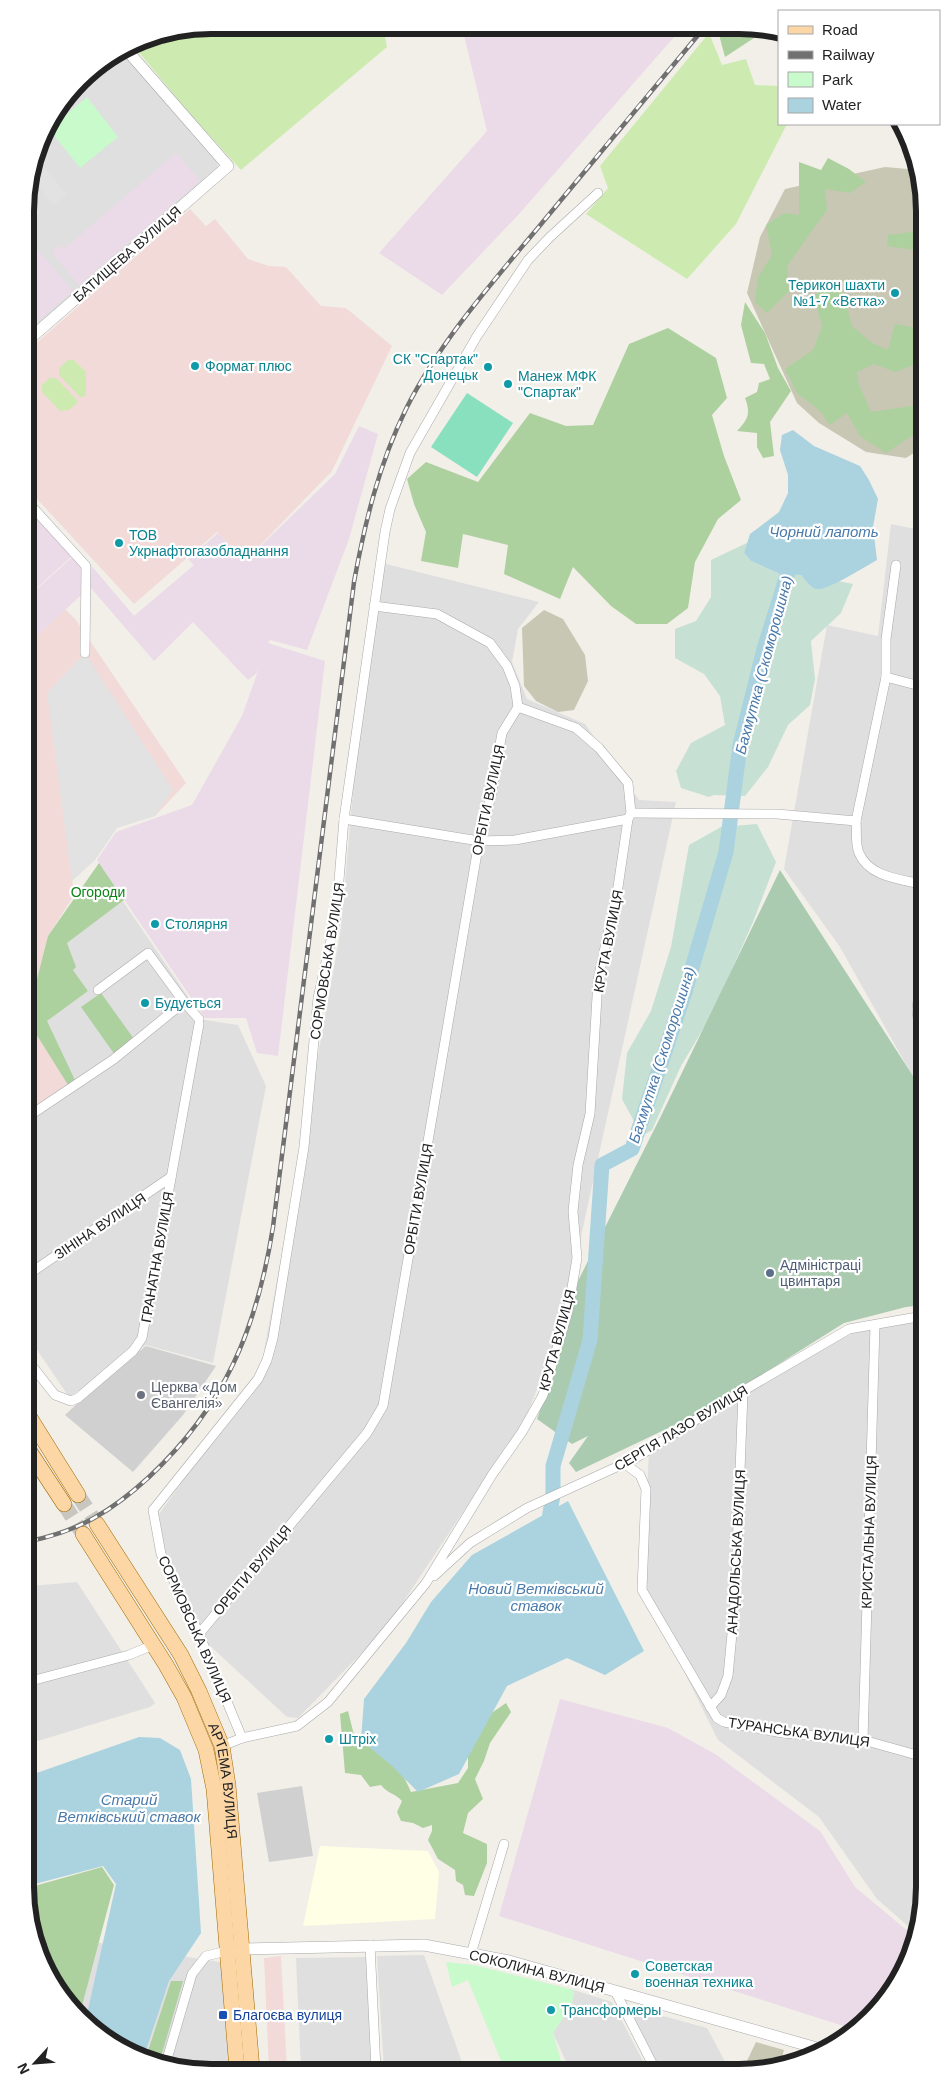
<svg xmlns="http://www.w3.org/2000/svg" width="950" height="2098" font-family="Helvetica,sans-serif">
<rect width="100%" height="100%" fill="#f2efe9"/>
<!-- residential -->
<g fill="#e0dfdf">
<path d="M121,50L217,163L219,169L26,338L25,198L44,129L88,71Z"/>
<path d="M891,524L920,530L922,1093L840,947L784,869L827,625L878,636Z"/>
<path d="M378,562L539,602L518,629L512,662L527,699L585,724L639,800L676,802L561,1328L526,1417L386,1628L298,1718L287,1717L207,1643L165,1553L159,1514L260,1373L341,929L357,745Z"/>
<path d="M118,894L197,1010L199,1019L238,1025L266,1086L213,1363L146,1345L69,1397L29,1338V1113L75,1080L46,1021L88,991L55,944Z"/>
<path d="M923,1317L925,1900L917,1934L877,1899L819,1817L718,1740L643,1589L649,1448L834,1341L882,1322Z"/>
<path d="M77,1582L155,1703L150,1707L31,1743L30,1586Z"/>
<path d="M31,1932L220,1962L223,1967L232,2069H174L128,2054L88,2027L56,1990L31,1936Z"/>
<path d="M424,1955L464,2068L384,2069L377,1956Z"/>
<path d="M368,1957L371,2069H301L296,1958Z"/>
<path d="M574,1990L612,2002L646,2067L569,2068L553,2033L572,2004Z"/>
<path d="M626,2006L707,2028L728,2067H659Z"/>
</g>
<!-- commercial -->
<g fill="#f2dad9">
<path d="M190,209L206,226L215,219L248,259L269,266L286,267L321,306L346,308L392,346L332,471L245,561L217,532L134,604L26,487V352Z"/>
<path d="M65,609L76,620L186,783L155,816L117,827L72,881L75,894L48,936L36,1001L28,1009L27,645Z"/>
<path d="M28,1020L68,1085L29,1113Z"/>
<path d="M281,1956L287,2069H269L264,1958Z"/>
</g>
<!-- industrial -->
<g fill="#ebdbe8">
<path d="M462,27L682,28L519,214L442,295L379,253L487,131Z"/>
<path d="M176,153L200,181L79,285L52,252L60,245L64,249Z"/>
<path d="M32,243L73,291L31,327L26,322V248Z"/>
<path d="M359,426L378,434L349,539L307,650L270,640L268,643L325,661L278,1056L257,1053L246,1018H205L97,860L116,832L192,805L242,716L261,663L257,673L248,680L193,622L154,661L90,587L27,645V598L79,551L134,616L194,565L188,559L218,533L245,561L335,474Z"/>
<path d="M26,507L72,556L27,597Z"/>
<path d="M560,1699L668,1728L715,1754L820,1831L855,1887L916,1938L911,1958L879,2010L856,2030L499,1916Z"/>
</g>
<!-- education -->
<path fill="#ffffe5" d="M320,1846L428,1851L439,1872L435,1919L303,1926Z"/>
<!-- religious -->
<g fill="#d0d0d0">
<path d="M146,1346L216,1366L183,1415L133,1472L65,1415L107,1376Z"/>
<path d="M302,1786L313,1856L269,1862L257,1793Z"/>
</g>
<!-- construction -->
<g fill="#c7c7b4">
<path d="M885,167L919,170L920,449L906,458L866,452L819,423L797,403L747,293L760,237L785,189Z"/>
<path d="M544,610L563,619L585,655L588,681L574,710L558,712L536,701L524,686L522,628Z"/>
<path d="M756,2042L784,2050L781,2061L790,2063L793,2052L809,2057L788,2067H744Z"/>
</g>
<!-- grass -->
<g fill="#cdebb0">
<path d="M210,25L383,26L387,47L241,170L190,114L132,44L140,39Z"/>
<path d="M709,33L722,65L746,59L755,85L779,86V124H787L736,224L687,279L586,214L608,188L600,166Z"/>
<path d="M68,360H74L86,372V395L83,397H80L59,375V368Z"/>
<path d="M49,378H56L77,400V403L69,410L60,411L42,392V385Z"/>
</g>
<!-- forest -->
<g fill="#add19e">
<path d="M719,28H758L754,38L725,57L718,31Z"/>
<path d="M828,158L849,169L866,182L850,193L825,189L827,210L787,266L789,291L767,313L755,302L758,277L772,255L766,225L784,213L799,215V162L821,170Z"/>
<path d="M919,231V249L915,250L887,246L888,235Z"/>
<path d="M837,284L845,300L852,326L872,343L888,350L895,324L917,328L919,326V363L895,372L874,364L857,372L859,385L871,412L919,405L913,435L886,453L860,436L847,413L830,425L820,411L797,393L785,369L813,350L822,327L814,295Z"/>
<path d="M745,302L765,333L778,368L791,391L770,422L774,456L763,458L757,447V433L737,431C748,419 751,414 745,398L757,392L759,383L770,379L764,364L751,363L741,325Z"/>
<path d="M668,328L716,358L727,398L712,415L724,456L741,500L718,519L695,562L688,608L667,624H636L611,606L573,567L560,599L504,574L508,545L463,534L458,568L421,561L426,532L414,504L407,479L426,462L478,482L530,413L566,426L593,425L629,344Z"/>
<path d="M99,863L124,900L67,943L76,967L73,970L88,991L47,1021L75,1080L68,1085L28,1021V1009L35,1001L34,991L48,936Z"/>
<path d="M101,993L134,1039L115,1055L81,1007Z"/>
<path d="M506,1703L511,1712L490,1743L484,1761L475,1779L483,1799L468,1813L463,1833L487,1844V1863L474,1896L465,1895L463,1885L456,1881L455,1870L438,1859L428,1840L432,1831V1825L423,1828L413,1823L401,1821L397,1812L402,1801C395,1793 388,1794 381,1785L370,1787L361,1775L345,1773L340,1714L348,1711L354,1735C385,1746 398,1762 411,1792L458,1783L468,1768V1746L478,1725L493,1712Z"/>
<path d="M102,1867L114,1885L79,2017L56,1990L31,1936V1887Z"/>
<path d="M171,1981H183L159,2064L145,2060Z"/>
</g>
<!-- wetland -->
<g fill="#c6e0d4">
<path d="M749,542L744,553L751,561L780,574L801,575L812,587L831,585L838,581L853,584L841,613L811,641L815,679L810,705L788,725L768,767L745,796L714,795L709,797L681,788L676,771L691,743L725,725L720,696L704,674L675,658V629L696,621L711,597V560Z"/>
<path d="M757,824L776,862L753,922L712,1014L681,1066L652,1130L642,1136L622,1099L627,1053L651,1011L671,947L689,845L721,827Z"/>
</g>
<!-- cemetery -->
<path fill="#aacbaf" d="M780,870L922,1090L923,1305L906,1307L844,1323L704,1411L576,1472L569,1463L588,1436L572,1444L537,1419L566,1335L578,1281L661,1116Z"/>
<!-- park -->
<g fill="#c8facc">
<path d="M87,97L118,137L80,168L49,129Z"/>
<path d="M446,1962L474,1965L574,1990L572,2004L553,2033L563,2068H504L468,1980L452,1987Z"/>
</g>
<!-- pitch -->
<path fill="#88e0be" d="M467,393L513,423L477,477L431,447Z"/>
<!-- parking -->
<g fill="#e2e2e2">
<path d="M44,167L67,195L54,206L31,178Z"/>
<path d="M85,653L173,790L155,816L117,828L95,860L72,881L47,693Z"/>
</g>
<!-- water -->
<g fill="#aad3df">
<path d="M793,430L814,446L860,466L869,480L878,499L873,527L877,560C866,566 830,589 819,589C811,590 806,580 801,575L780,574L751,561L744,553L750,534L779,512L788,493V475L780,450L782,435Z"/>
<path d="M568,1501L644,1651L605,1675L567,1658L507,1686L459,1774L418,1792L391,1765L361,1740L364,1699L406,1643L431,1602L472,1555Z"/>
<path d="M139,1737L160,1738L180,1750L191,1779L201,1933L169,1981L143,2059L128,2054L85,2023L116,1884L103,1866L31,1885V1775Z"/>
</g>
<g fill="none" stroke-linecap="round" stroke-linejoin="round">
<!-- river -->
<path stroke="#aad3df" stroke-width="15" d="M547,1531L553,1495V1466L590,1340L602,1165L632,1149L685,992L726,852L740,745L764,649L793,556"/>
<!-- primary-tunnel -->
<g stroke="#c8c6c1" stroke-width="15" stroke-dasharray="15 8" stroke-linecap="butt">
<path d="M78,1495L97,1524"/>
<path d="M64,1504L83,1534"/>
</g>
<defs>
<g id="minor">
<path d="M26,500L86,566L85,653"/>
<path d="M896,565L886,639V677L856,821C857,831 855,844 859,853C869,877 900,879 921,884"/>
<path d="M886,677L920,686"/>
<path d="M631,813L777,814L856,821"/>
<path d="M344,819L479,841L515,840L628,819"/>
<path d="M921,978L917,1009L922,1062"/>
<path d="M98,990L148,953L184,1002"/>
<path d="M29,1116L114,1059L184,1002L199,1019"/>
<path d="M29,1274L171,1177"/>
<path d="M29,1362L55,1395L71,1401L78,1398L133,1351L142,1338L199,1024"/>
<path d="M625,1464L640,1475L646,1489L642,1590L717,1718L724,1722L783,1733L863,1740L924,1757"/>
<path d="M434,1576L470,1543L527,1508L634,1459L724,1402L849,1329L923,1316"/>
<path d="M199,1634L367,1433L383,1406L479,841L491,796L502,733L518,707"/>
<path d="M31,1681L129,1655L153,1645"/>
<path d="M710,1707L721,1695L728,1676L735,1602L743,1392"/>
<path d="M242,1738L199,1634L161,1554L153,1510L258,1379L267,1360L273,1338L304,1147L318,998L336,917L344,819L385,532L390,509L410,453L477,336L528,260L550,237L598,193"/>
<path d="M863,1740L875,1325"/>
<path d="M222,1746L242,1738L297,1726L328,1702L426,1583L492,1475L522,1432L543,1395L568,1311L577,1258L573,1211L578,1165L590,1114L598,980L618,887L628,819L631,813L628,783L599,748L576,728L518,707L515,686L507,666L490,643L437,614L374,606"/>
<path d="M370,1945L376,2069"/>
<path d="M471,1954L504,1844"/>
<path d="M615,1991L654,2067"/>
<path d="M165,2066L192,1974L206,1956L231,1950"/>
</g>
<g id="tertiary">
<path d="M26,342L228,166L125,48"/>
<path d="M242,1949L424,1945L509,1961L824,2050"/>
</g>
<g id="primary">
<path d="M30,1418L78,1495"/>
<path d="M30,1452L64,1504"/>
<path id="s1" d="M97,1524L181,1655L199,1691L222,1746L228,1785L252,2069"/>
<path d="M83,1534L166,1665L184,1697L206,1750L214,1789L237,2069"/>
</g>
</defs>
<!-- minor casing -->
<use href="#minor" stroke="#a9a9a9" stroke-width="10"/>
<!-- tertiary casing -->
<use href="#tertiary" stroke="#a9a9a9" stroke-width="12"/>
<!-- primary casing -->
<use href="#primary" stroke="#a06b00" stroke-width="16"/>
<!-- minor -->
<use href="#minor" stroke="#fff" stroke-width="9"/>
<!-- tertiary -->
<use href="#tertiary" stroke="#fff" stroke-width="11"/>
<!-- primary -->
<use href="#primary" stroke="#fcd6a4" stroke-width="15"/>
<defs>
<path id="rail" d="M30,1541C79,1531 112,1511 149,1477C225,1406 257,1328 273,1227L354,582C365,522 379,464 406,409C439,343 490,285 537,229C592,162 648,95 704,28"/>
</defs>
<!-- rail casing -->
<use href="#rail" stroke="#707070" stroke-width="4.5"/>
<!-- rail -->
<use href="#rail" stroke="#fff" stroke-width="2.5" stroke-dasharray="8" stroke-linecap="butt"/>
</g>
<!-- markers -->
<g fill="#0f9aa8" stroke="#fff" stroke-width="2">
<circle cx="895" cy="293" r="5"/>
<circle cx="195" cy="366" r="5"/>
<circle cx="488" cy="367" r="5"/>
<circle cx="508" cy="384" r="5"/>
<circle cx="119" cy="543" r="5"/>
<circle cx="155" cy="924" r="5"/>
<circle cx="145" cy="1003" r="5"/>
<circle cx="329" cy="1739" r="5"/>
<circle cx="635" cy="1974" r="5"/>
<circle cx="551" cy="2010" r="5"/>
</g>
<circle fill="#5c6f8a" stroke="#fff" stroke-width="2" cx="770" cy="1273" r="5"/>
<circle fill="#6b7280" stroke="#fff" stroke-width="2" cx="141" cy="1395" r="5"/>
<rect fill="#1a4fb4" stroke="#fff" stroke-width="2" x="218" y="2010" width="10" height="10" rx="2.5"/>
<g text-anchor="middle" stroke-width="4.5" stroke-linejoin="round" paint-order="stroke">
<!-- street labels -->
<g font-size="14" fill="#222" stroke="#fff">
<text transform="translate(127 254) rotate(-41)" y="5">БАТИЩЕВА ВУЛИЦЯ</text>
<text transform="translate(488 800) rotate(-78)" y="5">ОРБІТИ ВУЛИЦЯ</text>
<text transform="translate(608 941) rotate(-79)" y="5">КРУТА ВУЛИЦЯ</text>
<text transform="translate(327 961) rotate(-81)" y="5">СОРМОВСЬКА ВУЛИЦЯ</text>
<text transform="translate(418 1199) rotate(-80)" y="5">ОРБІТИ ВУЛИЦЯ</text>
<text transform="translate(100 1226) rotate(-34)" y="5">ЗІНІНА ВУЛИЦЯ</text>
<text transform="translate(157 1257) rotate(-80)" y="5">ГРАНАТНА ВУЛИЦЯ</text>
<text transform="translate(557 1340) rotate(-75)" y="5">КРУТА ВУЛИЦЯ</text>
<text transform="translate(681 1428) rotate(-31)" y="5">СЕРГІЯ ЛАЗО ВУЛИЦЯ</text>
<text transform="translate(869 1532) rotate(-88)" y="5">КРИСТАЛЬНА ВУЛИЦЯ</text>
<text transform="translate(736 1552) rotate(-87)" y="5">АНАДОЛЬСЬКА ВУЛИЦЯ</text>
<text transform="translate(252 1570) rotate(-50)" y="5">ОРБІТИ ВУЛИЦЯ</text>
<text transform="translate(195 1629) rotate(66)" y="5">СОРМОВСЬКА ВУЛИЦЯ</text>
<text transform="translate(799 1732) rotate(8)" y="5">ТУРАНСЬКА ВУЛИЦЯ</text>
<text dy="5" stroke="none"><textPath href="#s1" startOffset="290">АРТЕМА ВУЛИЦЯ</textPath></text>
<text transform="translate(537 1971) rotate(14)" y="5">СОКОЛИНА ВУЛИЦЯ</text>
</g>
<!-- culture labels -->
<g font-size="14" fill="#0d838f" stroke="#fff" text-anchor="start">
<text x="885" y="290" text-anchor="end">Терикон шахти<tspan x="885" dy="16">№1-7 «Вєтка»</tspan></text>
<text x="478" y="364" text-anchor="end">СК "Спартак"<tspan x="478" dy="16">Донецьк</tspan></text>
<text x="205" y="371">Формат плюс</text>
<text x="518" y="381">Манеж МФК<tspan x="518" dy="16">"Спартак"</tspan></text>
<text x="129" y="540">ТОВ<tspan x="129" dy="16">Укрнафтогазобладнання</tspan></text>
<text x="165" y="929">Столярня</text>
<text x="155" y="1008">Будується</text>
<text x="339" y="1744">Штріх</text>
<text x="645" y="1971">Советская<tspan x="645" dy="16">военная техника</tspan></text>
<text x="561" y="2015">Трансформеры</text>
</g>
<!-- park labels -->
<g font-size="14" fill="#0c8416" stroke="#fff">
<text x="98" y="897">Огороди</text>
</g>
<!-- service labels -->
<g font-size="14" fill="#4e5e75" stroke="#fff" text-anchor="start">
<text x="780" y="1270">Адміністраці<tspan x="780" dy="16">цвинтаря</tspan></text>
</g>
<!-- worship labels -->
<g font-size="14" fill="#5b616d" stroke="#fff" text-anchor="start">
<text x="151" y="1392">Церква «Дом<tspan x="151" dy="16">Євангелія»</tspan></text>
</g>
<!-- transit labels -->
<g font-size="14" fill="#164399" stroke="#fff" text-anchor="start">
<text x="233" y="2020">Благоєва вулиця</text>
</g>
<!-- water labels -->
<g font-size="15" font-style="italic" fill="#4a7aab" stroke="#fff">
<text x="824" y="537">Чорний лапоть</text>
<text transform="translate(764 665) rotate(-75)" y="5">Бахмутка (Скоморошина)</text>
<text transform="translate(662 1055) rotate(-72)" y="5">Бахмутка (Скоморошина)</text>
<text x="536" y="1594">Новий Ветківський<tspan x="536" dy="17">ставок</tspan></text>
<text x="129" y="1805">Старий<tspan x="129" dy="17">Ветківський ставок</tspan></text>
</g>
</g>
<!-- crop -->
<path d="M0 0H950V2098H0ZM211 34H739A177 177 0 0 1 916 211V1887A177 177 0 0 1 739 2064H211A177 177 0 0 1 34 1887V211A177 177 0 0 1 211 34Z" fill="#fff" fill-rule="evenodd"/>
<path fill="none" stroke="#222" stroke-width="6" d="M211 34H739A177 177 0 0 1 916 211V1887A177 177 0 0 1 739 2064H211A177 177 0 0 1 34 1887V211A177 177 0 0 1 211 34Z"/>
<!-- legend -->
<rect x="778" y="10" width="162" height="115" fill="#ffffff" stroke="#a7a7a7"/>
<rect x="788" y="26" width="25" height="8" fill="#fcd6a4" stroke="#a7a7a7"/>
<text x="822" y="35" font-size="15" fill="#222222">Road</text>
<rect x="788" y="51" width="25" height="8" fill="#707070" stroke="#a7a7a7"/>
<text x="822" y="60" font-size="15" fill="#222222">Railway</text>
<rect x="788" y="72" width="25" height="15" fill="#c8facc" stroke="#a7a7a7"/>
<text x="822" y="85" font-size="15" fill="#222222">Park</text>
<rect x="788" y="98" width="25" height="15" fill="#aad3df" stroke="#a7a7a7"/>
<text x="822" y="110" font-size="15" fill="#222222">Water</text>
<!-- north arrow -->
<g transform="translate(35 2063) rotate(244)" stroke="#ffffff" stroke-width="4" paint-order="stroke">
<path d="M0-4L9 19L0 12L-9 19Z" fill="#222222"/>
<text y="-8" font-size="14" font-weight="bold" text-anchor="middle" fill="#222222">N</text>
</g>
</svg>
